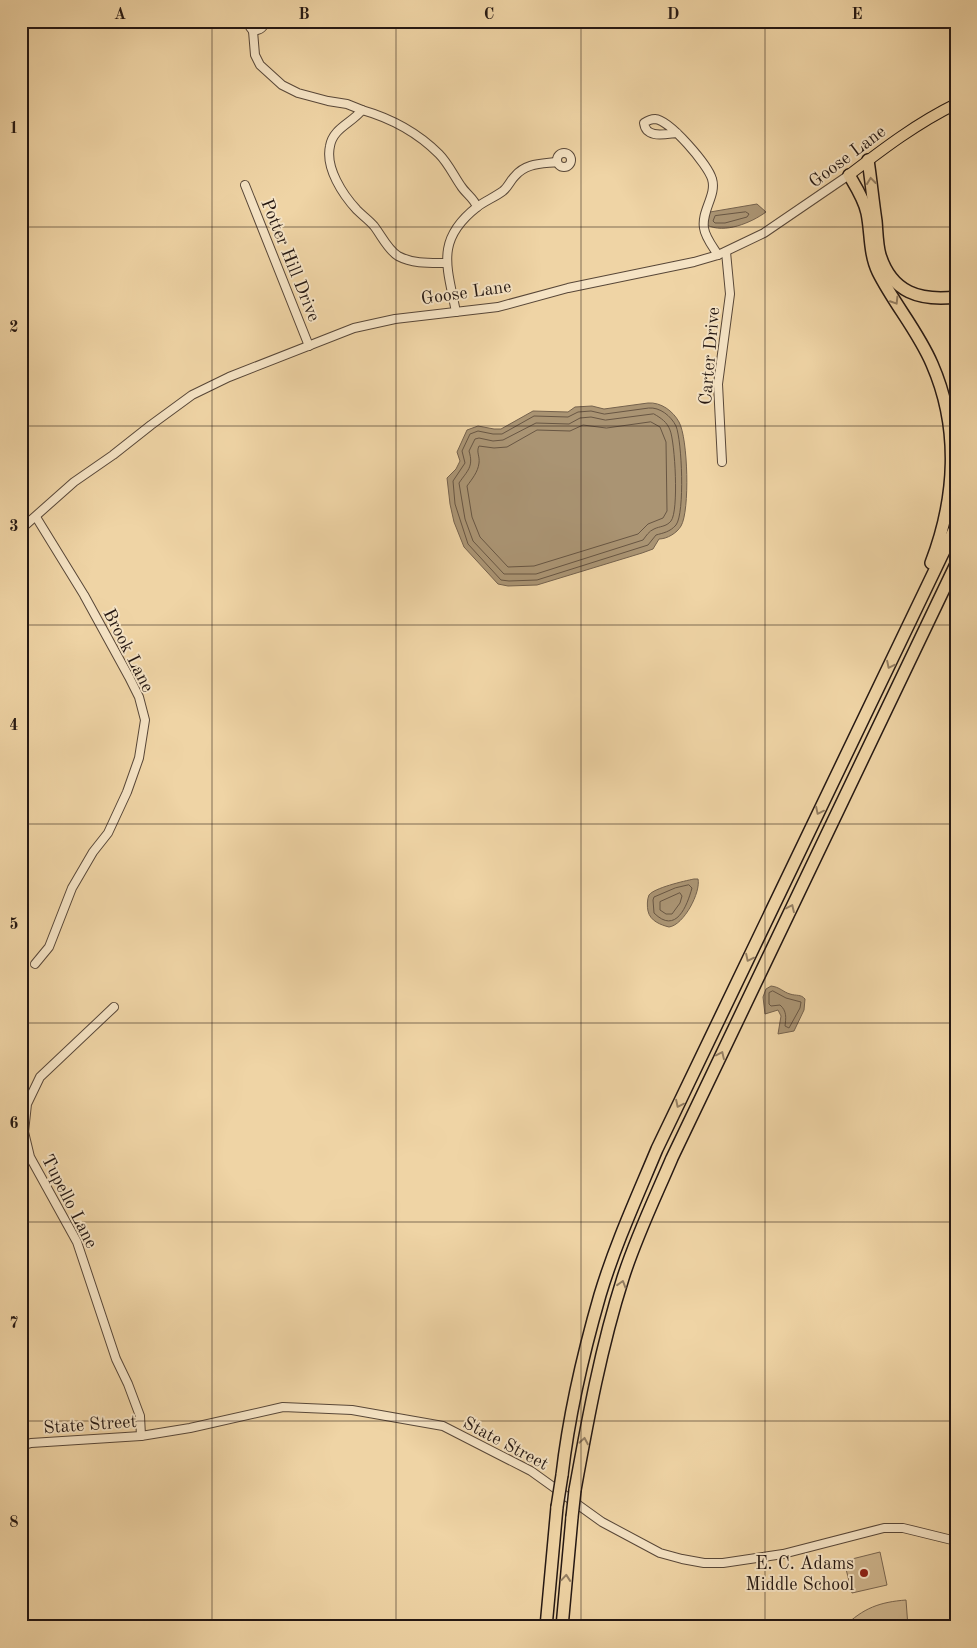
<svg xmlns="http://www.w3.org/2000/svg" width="977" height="1648" font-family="'Old Standard TT',serif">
<rect width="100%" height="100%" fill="#efd4a5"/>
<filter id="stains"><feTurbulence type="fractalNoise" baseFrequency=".004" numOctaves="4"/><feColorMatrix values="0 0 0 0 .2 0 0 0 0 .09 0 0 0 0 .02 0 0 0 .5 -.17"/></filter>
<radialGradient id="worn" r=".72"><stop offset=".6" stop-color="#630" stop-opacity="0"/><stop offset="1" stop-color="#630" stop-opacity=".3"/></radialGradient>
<!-- green -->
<g fill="#cdb48c" stroke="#796650">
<path d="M880,1552L887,1585L852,1593L844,1561Z"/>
<path d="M906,1600L908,1627H844C863,1608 880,1602 906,1600Z"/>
</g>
<!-- water -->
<g fill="#aa9473" stroke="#75624d">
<path d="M757,204L766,212C751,223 724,234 707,225L710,212Z"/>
<path d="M21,310L24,315L26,353L21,356Z"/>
<path d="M648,403C661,402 673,411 679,422C688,438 690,511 681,526C677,533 667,539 659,539L653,549L642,553L537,585L508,586L498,584L464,547L454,522L450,504L447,478L456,469L460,461L457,452L467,430L478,426L494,429H501L533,411L568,412L575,407L592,406L604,409Z"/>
<path d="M694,879H698C701,892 684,925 669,927C661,925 650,921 648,911C647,907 647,899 649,895C654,888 684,881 694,879Z"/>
<path d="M771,986C780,987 783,992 790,994C796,996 801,994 805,999L804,1010L794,1031L778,1034L781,1016L778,1010L765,1014L763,997L766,989Z"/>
</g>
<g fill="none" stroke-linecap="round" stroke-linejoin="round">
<!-- shore -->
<g stroke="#685643" stroke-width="1">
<path d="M746,212L749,214L747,217L725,223H715L713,221L715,216Z"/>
<path d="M649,408C660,407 671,416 676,426C682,441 685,513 676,525C670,532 663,533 656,535L648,545L537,580L509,581L501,580L468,544L455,504L453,481L465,463L462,451L470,434L478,431L493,434H502L534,416L568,417L578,412L591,411L604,414Z"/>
<path d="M654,414C661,418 667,422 670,430C675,442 679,511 671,521C666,527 660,526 654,529C649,531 646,536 643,540L536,574H504L473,541L465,519L459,483C467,471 474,467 469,451L475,439L479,438L493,441L503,440L536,423L569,424L580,418L591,417L605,420Z"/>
<path d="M651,422L660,427L666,442L667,511L663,518L648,524L638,534L534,566L508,567L480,537L472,517L467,486C472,479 478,472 479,463C480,456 476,452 479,446L494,448L507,447L537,430L570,431L583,425L606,428Z"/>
<path d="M689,885L692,888C687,906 676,935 654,913L653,900L654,897L675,888Z"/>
<path d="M680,893L682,896L680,903L672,914H666L660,910V902Z"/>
<path d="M773,991L786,998L801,1002L800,1008L789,1028L785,1026C786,1018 787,1011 780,1005L771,1006L769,1004V993Z"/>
</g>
<defs>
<g id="minor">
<path d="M248,21L250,27L253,31L255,55L260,65L282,85L298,93L328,101L347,104L362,110"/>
<path d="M253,31C260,30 264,28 265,21"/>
<path d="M677,133C665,134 646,139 644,123C647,121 651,119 655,119C670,120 708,165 712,179C717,195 701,211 704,228C705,237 713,247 718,255"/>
<circle cx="564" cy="160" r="7"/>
<path d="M245,185L309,346"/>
<path d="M447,263C430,263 413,264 398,256C388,250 381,235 374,226C369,220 363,216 357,210C343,195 325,168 330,146C333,128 352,123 362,110C390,118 418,133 439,154C448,163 454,176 461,186C466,194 474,198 477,207"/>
<path d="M456,312C447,266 435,240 477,207C485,201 495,197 503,191C508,187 510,181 515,176C526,163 541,164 557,162"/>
<path d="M722,462L718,384L730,294L726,252"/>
<path d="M21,529L74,482L113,455L151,425L192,395L229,377L354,328L395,319L498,307L568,288L694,262L718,255L764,233L849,175"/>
<path d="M35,964L49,947L72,888L93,852L108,833L127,792L139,758L145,720L139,697L129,677L84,595L36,517"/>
<path d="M114,1007L40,1077L27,1104L24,1132L30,1157L77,1242L116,1359L128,1384L140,1416L141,1436"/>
<path d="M21,1446L31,1443L141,1436L190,1428L283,1407L352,1410L443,1426L531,1471L602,1522L660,1553L682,1559L704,1563H723L783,1554L884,1528H903L956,1541"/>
</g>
<path id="major" d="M849,175C883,149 917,123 956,104"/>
<g id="highway">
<path d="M868,160C871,180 873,201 876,221C877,232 877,245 880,255C892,293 920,301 956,297"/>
<path d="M849,175C856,187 864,199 867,213C871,232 869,254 878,272C894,304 918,331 932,364C960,428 956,498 931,563"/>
<path d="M562,1475C569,1414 583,1354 600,1295C615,1245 637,1197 657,1149L956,526"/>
<path d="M575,1490C588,1418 601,1347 623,1278C636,1237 655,1198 672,1158L956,564"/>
<path d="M546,1627L557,1507"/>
<path d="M562,1627L572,1517"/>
</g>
</defs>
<!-- minor casing -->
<use href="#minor" stroke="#584738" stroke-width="10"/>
<!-- major casing -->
<use href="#major" stroke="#251813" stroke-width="12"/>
<!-- highway casing -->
<use href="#highway" stroke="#251813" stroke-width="14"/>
<!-- minor -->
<use href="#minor" stroke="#f5e3c4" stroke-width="8"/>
<!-- major -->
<use href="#major" stroke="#efd4a5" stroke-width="10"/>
<!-- highway -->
<use href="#highway" stroke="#efd4a5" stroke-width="11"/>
<defs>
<g id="highway-bridge">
<path d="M557,1507L562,1475"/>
<path d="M572,1517L575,1490"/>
</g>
</defs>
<!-- highway-bridge casing -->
<use href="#highway-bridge" stroke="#251813" stroke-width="14" stroke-linecap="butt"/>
<!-- highway-bridge -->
<use href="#highway-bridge" stroke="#efd4a5" stroke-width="11"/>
</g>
<!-- one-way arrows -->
<defs><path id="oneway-chevron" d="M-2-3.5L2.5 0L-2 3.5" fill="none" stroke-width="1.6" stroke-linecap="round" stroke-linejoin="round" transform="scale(1.25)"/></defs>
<g stroke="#947f63">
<use href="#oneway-chevron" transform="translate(871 181) rotate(-97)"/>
<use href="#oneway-chevron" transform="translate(895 301) rotate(58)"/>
<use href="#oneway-chevron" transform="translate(890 665) rotate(116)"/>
<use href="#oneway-chevron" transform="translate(819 811) rotate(116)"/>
<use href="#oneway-chevron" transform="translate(791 908) rotate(-65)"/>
<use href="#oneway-chevron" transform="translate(749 958) rotate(116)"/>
<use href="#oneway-chevron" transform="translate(721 1055) rotate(-65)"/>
<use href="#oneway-chevron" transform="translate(679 1104) rotate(116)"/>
<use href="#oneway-chevron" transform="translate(622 1284) rotate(-73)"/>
<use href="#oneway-chevron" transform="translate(584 1441) rotate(-80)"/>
<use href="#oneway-chevron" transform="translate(566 1578) rotate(-85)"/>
</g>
<!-- grid -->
<path fill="none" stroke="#251813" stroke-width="1" stroke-opacity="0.55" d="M212,21V1627M396,21V1627M581,21V1627M765,21V1627M21,227H956M21,426H956M21,625H956M21,824H956M21,1023H956M21,1222H956M21,1421H956"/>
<!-- markers -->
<circle fill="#8f2418" stroke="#f5e3c4" stroke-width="2" cx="864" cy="1573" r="5"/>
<g text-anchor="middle" stroke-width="4" stroke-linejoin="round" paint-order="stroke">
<!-- street labels -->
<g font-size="18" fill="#251813" stroke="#f5e3c4">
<text transform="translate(847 156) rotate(-37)" y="6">Goose Lane</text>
<text transform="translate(291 260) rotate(68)" y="6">Potter Hill Drive</text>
<text transform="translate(466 292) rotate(-8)" y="6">Goose Lane</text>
<text transform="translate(709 356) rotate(-85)" y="6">Carter Drive</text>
<text transform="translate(129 650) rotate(63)" y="6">Brook Lane</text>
<text transform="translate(70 1201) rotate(63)" y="6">Tupello Lane</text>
<text transform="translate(90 1424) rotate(-4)" y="6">State Street</text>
<text transform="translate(506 1443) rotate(28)" y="6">State Street</text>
</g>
<!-- poi labels -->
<g font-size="18" fill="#251813" stroke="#f5e3c4" text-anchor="end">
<text x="854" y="1569">E. C. Adams<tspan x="854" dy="21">Middle School</tspan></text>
</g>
</g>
<!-- margin -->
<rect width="977" height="1648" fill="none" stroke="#efd4a5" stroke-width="55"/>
<rect x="28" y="28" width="922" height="1592" fill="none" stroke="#251813" stroke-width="2"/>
<g font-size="16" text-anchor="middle" font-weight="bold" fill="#251813">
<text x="120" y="19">A</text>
<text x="304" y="19">B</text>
<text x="489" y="19">C</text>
<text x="673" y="19">D</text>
<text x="857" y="19">E</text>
<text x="14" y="133">1</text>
<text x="14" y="332">2</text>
<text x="14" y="531">3</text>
<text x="14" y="730">4</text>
<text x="14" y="929">5</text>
<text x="14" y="1128">6</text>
<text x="14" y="1328">7</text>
<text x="14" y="1527">8</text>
</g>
<rect width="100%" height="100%" filter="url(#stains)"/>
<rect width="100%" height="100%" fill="url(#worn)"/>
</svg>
